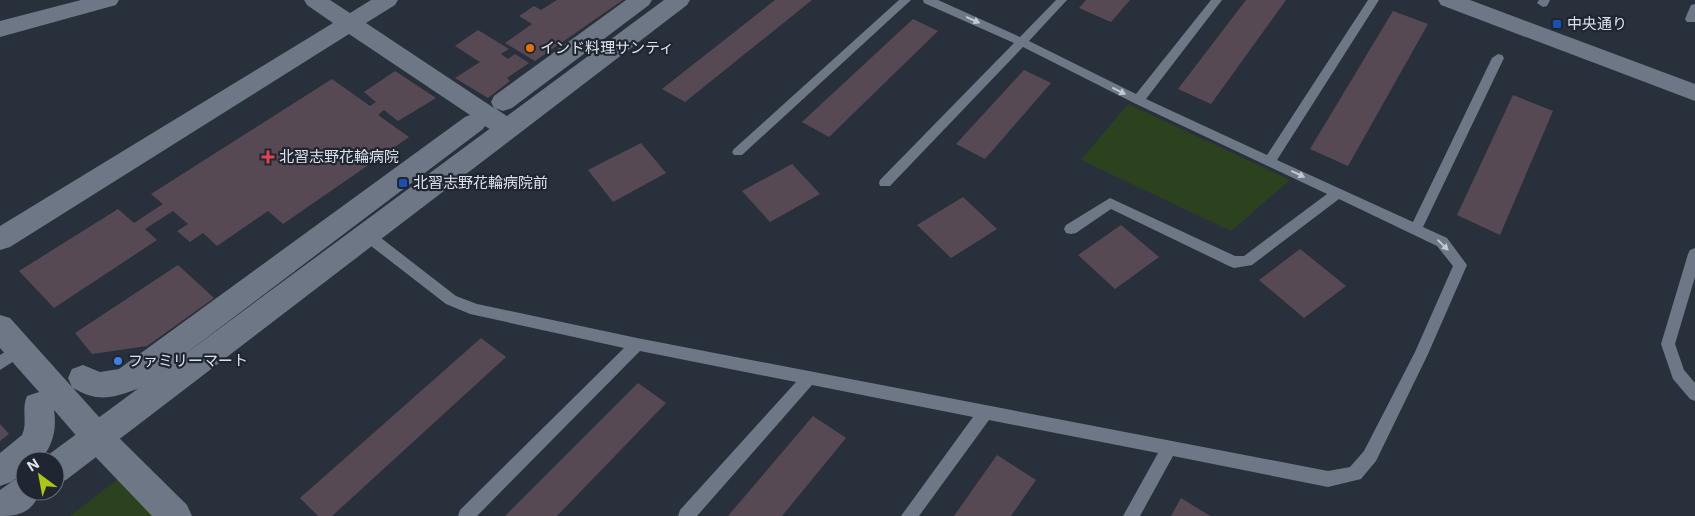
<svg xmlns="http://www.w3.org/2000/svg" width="1695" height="516" font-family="Inter,'Noto Sans JP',sans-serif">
<rect width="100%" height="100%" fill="#28303c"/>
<!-- green -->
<g fill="#2c421f">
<path d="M1128,104L1290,180L1231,231L1081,160Z"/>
<path d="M122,476L159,516H70Z"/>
</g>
<!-- building -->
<g fill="#574954">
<path d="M557,0H623L535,61L505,43L532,24L519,16L534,6L541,10Z"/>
<path d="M775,0H812L685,102L662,89Z"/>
<path d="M1086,0H1130L1111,22L1079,8Z"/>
<path d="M1246,0H1286L1211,104L1178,89Z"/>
<path d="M1393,11L1428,24L1348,166L1310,149Z"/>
<path d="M913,19L938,31L829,137L802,122Z"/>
<path d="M478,30L509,49L501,54L508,59L515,54L529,63L507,78L510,81L488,98L455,78L480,62L455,46Z"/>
<path d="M1024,70L1051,83L985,159L956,144Z"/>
<path d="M395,71L436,98L398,121L384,110L378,115L409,137L283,224L268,211L217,246L203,233L190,242L177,231L188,224L173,211L145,229L157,240L54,308L19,271L118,209L134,223L163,204L151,194L332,79L370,106L376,102L364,92Z"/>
<path d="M1513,95L1553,111L1500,235L1457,215Z"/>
<path d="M641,143L666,173L613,202L588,170Z"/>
<path d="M792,164L820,194L770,222L742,191Z"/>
<path d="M963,197L997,229L951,258L917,225Z"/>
<path d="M1121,225L1159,257L1115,289L1078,255Z"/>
<path d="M1300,249L1346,286L1304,318L1259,280Z"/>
<path d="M178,265L214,298L147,346L92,354L75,333Z"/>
<path d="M481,338L506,357L332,516H318L300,498Z"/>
<path d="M638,383L666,403L557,516H505Z"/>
<path d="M813,416L846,438L782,516H728Z"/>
<path d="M0,424L9,434L0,441Z"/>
<path d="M997,455L1036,480L1011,516H954Z"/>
<path d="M1181,498L1210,516H1171Z"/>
</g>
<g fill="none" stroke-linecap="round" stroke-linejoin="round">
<!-- lane -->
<g fill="#6e7785" fill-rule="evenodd">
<path d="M899,0H911L742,155H734L732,152L734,149Z"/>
<path d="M923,0H938L1020,37L1056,0H1067L1029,41L1136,94L1211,0H1222L1146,99L1267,155L1368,0H1379L1277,160L1413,222L1492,58L1498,54L1502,55L1504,58L1423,227L1447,238L1467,265L1428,354L1376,461L1361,479L1328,487L1173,456L1140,516H1123L1158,453L989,420L919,516H901L973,417L812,385L697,516H678L680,510L796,382L640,351L477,516H458L460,510L624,348L470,314L446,304L362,239L360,235L362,231L367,230L372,231L456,296L477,304L637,338L1328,471L1350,467L1364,451L1415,352L1453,266L1437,246L1339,199L1252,265L1234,268L1229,266L1111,209L1076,233L1071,234L1066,233L1064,229L1066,225L1110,198L1235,256H1244L1327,194L1134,103L1023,47L890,186H880L879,183L880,180L1014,43L924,3Z"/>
<path d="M1539,0H1550L1547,6L1543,7L1537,3Z"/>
<path d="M1695,4V22H1687L1685,19L1691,5Z"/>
<path d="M1695,248V277L1675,344L1684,370L1695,383V401L1690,399L1673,379L1661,344L1688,254L1690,250Z"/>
<path d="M20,343L25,344L27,349L25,354L0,370V355Z"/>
</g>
<!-- street -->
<g fill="#6e7785" fill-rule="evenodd">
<path d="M81,0H119L116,5L0,37V21Z"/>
<path d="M304,0H330L350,13L371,0H398L395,5L366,23L494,108L491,102L494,96L626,0H652L649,5L512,108L503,111L495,108L517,123L520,129L517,135C503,139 496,133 485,126L483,129L140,388C112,398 99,403 73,388L108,427L187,505L192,516H152L86,447L54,410C57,429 53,447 39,461H25V472L11,482L0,486V453L22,435C28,422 21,410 27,396L39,392L0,348V315L10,318L72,387L68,378L72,369L83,365L100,372L119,369L465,117L470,115L349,34L10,247L0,250V226L333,23L307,5Z"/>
</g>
<!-- secondary -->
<g fill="#6e7785" fill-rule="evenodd">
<path d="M664,0H690L687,5L66,480L55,484V461H43L44,458Z"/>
<path d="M1438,0H1470L1695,84V101L1441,5Z"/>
<path d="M25,475V491H41C32,512 21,516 0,516V490L14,480Z"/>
</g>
</g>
<!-- one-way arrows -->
<defs><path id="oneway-solid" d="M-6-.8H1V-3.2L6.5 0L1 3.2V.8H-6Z" transform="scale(1.25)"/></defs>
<g fill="#c2c8d2">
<use href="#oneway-solid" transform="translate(973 20) rotate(24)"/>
<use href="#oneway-solid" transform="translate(1119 91) rotate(26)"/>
<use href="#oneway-solid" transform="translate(1298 174) rotate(25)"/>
<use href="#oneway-solid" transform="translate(1443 245) rotate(44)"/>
</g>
<!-- markers -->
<g fill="#1a4fb4" stroke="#1f2632" stroke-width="2">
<rect x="1552" y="19" width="10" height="10" rx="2.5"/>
<rect x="398" y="178" width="10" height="10" rx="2.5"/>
</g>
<circle fill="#e8710a" stroke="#1f2632" stroke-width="2" cx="530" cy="48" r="5"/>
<path fill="#e0444e" stroke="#1f2632" stroke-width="2" d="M265.5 149.5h5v5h5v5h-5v5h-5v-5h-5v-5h5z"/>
<circle fill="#3f7fe0" stroke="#1f2632" stroke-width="2" cx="118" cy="361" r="5"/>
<g text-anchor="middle" stroke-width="4.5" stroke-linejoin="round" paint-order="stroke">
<!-- poi labels -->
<g font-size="15" fill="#dee3eb" stroke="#1f2632" text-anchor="start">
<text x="1567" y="29">中央通り</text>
<text x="540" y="53">インド料理サンティ</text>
<text x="279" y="162">北習志野花輪病院</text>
<text x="413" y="188">北習志野花輪病院前</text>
<text x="128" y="366">ファミリーマート</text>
</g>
</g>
<!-- north arrow -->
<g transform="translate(40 476) rotate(328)"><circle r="24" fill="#1f2632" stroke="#6b727c"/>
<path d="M0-4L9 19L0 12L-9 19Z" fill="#abc716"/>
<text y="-8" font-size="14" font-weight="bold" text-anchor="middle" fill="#dee3eb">N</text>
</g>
</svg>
